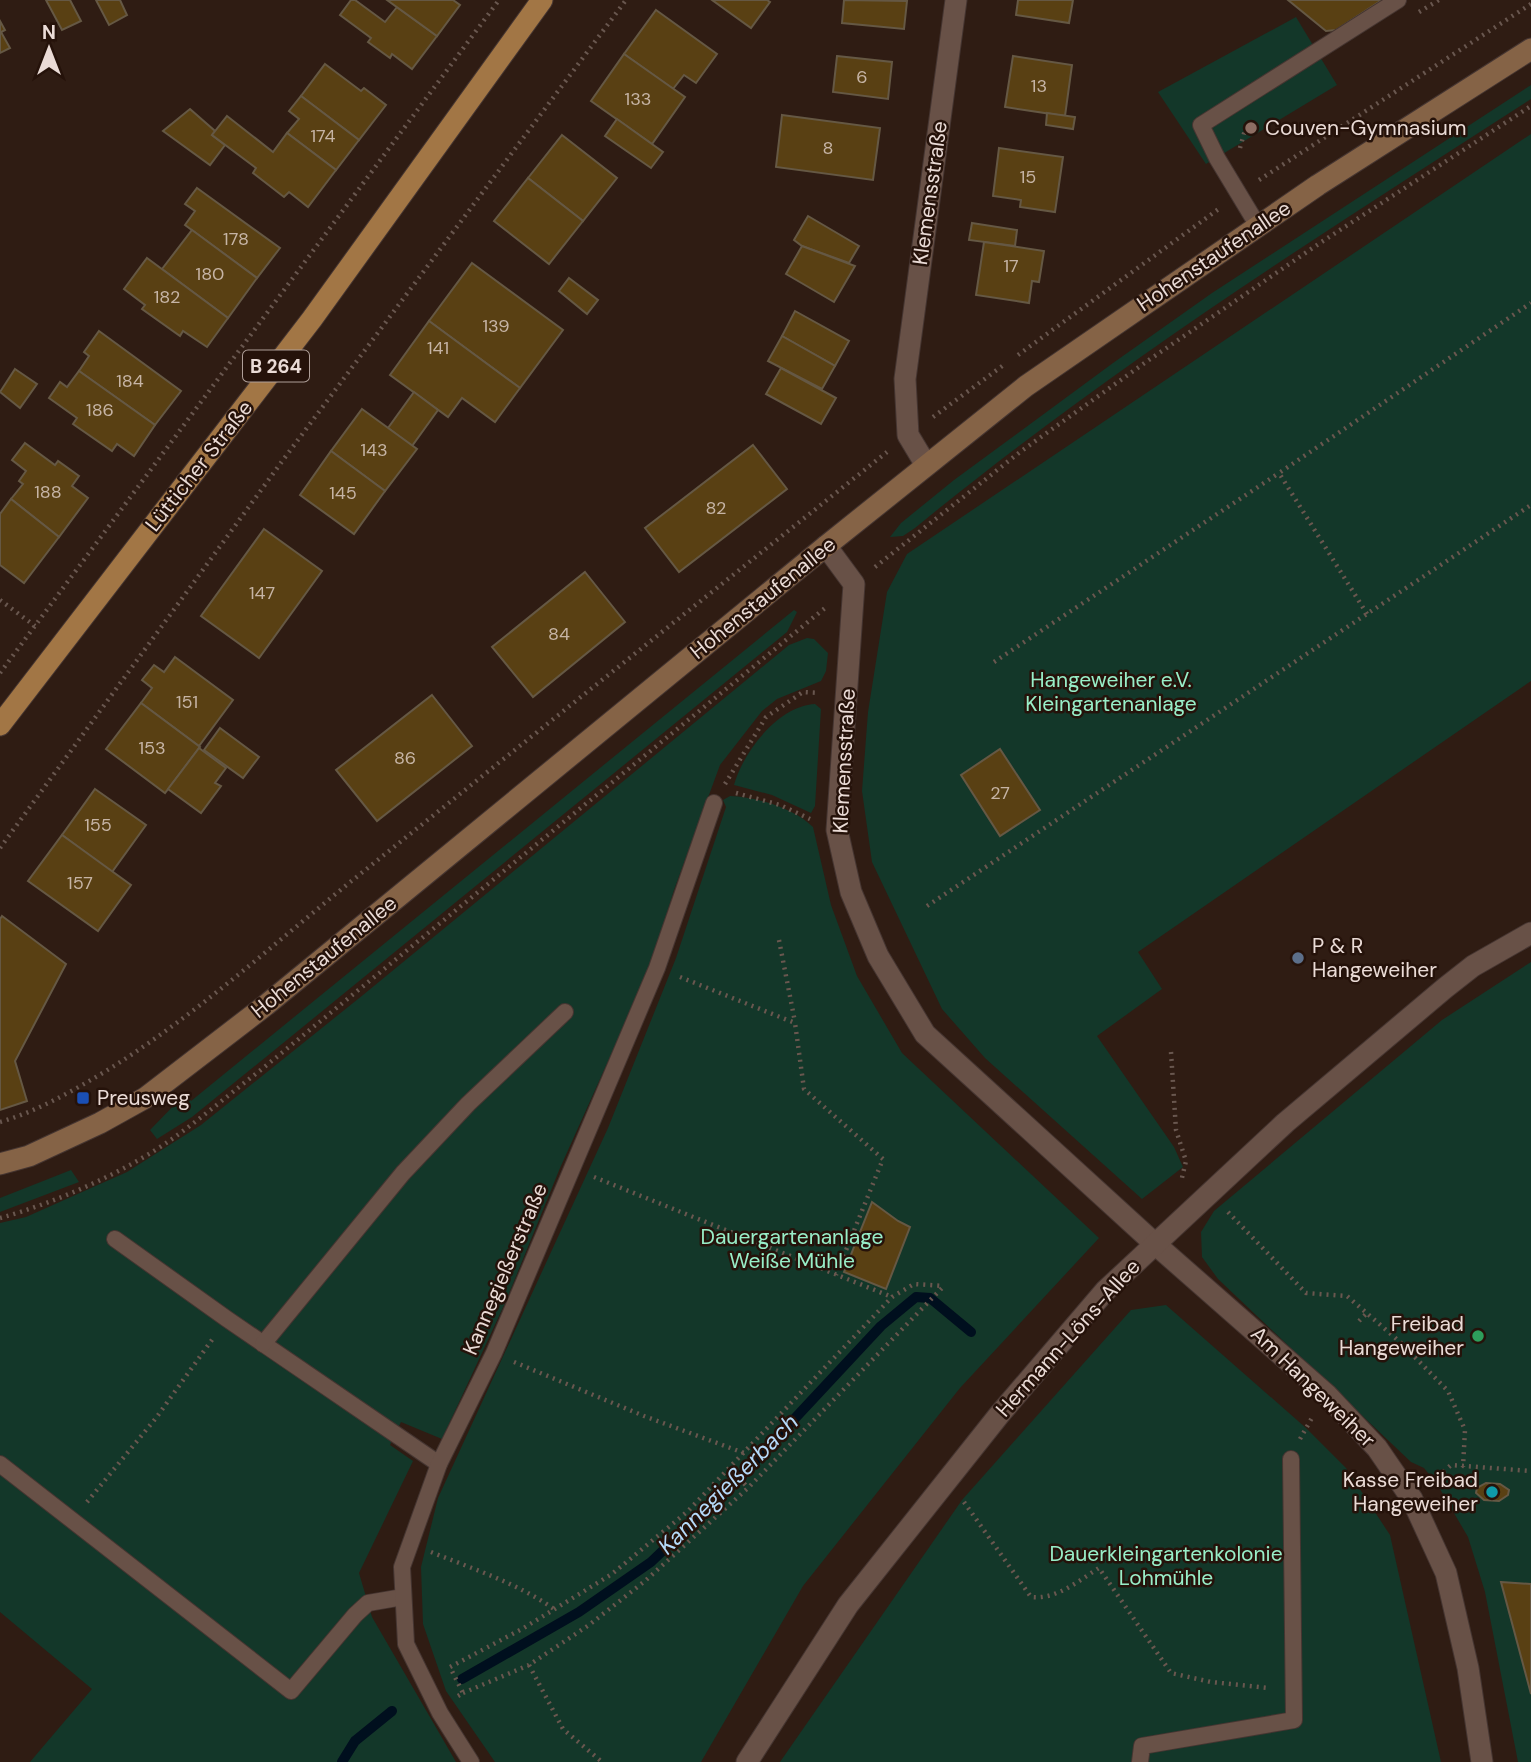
<svg xmlns="http://www.w3.org/2000/svg" width="1531" height="1762" font-family="'DM Sans',sans-serif">
<rect width="100%" height="100%" fill="#2f1c13"/>
<!-- green -->
<g fill="#133729">
<path d="M1296,17L1337,85L1206,164L1158,92Z"/>
<path d="M1531,85V99C1321,234 1108,369 915,528L903,536L890,537L901,523L954,480L1113,363L1212,293Z"/>
<path d="M1531,134V681L1138,952L1162,989L1097,1036L1174,1147L1183,1167L1142,1199L985,1058L942,1009L872,862L862,791L868,712L887,592L907,554Z"/>
<path d="M794,610L797,612L787,632L266,1057L192,1117L157,1139L150,1130L185,1094L191,1101Z"/>
<path d="M807,638L814,639L828,653L826,671L821,681L777,699L762,711L720,765L674,890L650,968L560,1168L506,1301L442,1439L401,1422L390,1445L413,1461L359,1573L372,1617L456,1762H30L92,1689L0,1612V1223L26,1217L127,1172L201,1125L363,995L789,645Z"/>
<path d="M815,704L821,709L815,806L811,813L772,795L734,785C743,752 778,706 815,704Z"/>
<path d="M730,796C757,797 794,808 813,827L831,905L857,976L902,1053L1099,1238L960,1388L803,1586L701,1762H495L446,1691L423,1624L421,1567L438,1498L608,1128L676,958L726,807L723,800Z"/>
<path d="M1531,962V1762H1518L1485,1592L1468,1537L1437,1484L1424,1468L1411,1462L1218,1279L1202,1257L1201,1232L1214,1211L1442,1020Z"/>
<path d="M71,1170L79,1182L0,1212V1198Z"/>
<path d="M1166,1305L1306,1428L1346,1468L1390,1535L1441,1762H780L962,1500L1131,1310Z"/>
</g>
<g fill="none" stroke-linecap="round" stroke-linejoin="round">
<!-- stream -->
<g stroke="#000f1e" stroke-width="10">
<path d="M462,1679L579,1612L651,1562L742,1475L881,1326L916,1297L930,1298L971,1332"/>
<path d="M342,1762L355,1741L392,1711"/>
</g>
</g>
<!-- building -->
<g fill="#594013" stroke="#655844" stroke-width="2">
<path d="M46,0H70L81,21L62,30Z"/>
<path d="M96,0H120L127,15L109,25Z"/>
<path d="M351,0H355L385,22L397,7L437,36L412,69L392,54L390,58L368,42L371,38L340,15Z"/>
<path d="M387,0H453L460,5L437,36Z"/>
<path d="M712,0H767L770,2L751,28Z"/>
<path d="M844,0L907,1L904,29L842,23Z"/>
<path d="M1018,0H1073L1069,23L1016,15Z"/>
<path d="M1288,0H1382L1336,30L1326,31Z"/>
<path d="M656,10L717,54L696,83L684,75L673,89L624,54Z"/>
<path d="M0,21L5,30L1,32L10,48L0,53Z"/>
<path d="M624,54L685,97L652,144L591,101Z"/>
<path d="M837,56L892,62L888,99L833,92Z"/>
<path d="M1013,56L1072,65L1065,116L1005,107Z"/>
<path d="M325,64L361,91L364,88L386,105L359,140L301,96Z"/>
<path d="M301,96L359,140L336,170L287,133L299,119L289,111Z"/>
<path d="M190,109L215,131L212,135L225,145L210,165L163,131Z"/>
<path d="M1047,113L1075,117L1073,129L1046,125Z"/>
<path d="M782,115L880,128L873,180L776,167Z"/>
<path d="M227,116L273,152L287,133L336,170L308,207L289,192L284,197L253,173L256,168L212,135Z"/>
<path d="M617,119L663,152L651,168L605,136Z"/>
<path d="M562,135L617,178L583,221L528,178Z"/>
<path d="M999,148L1063,157L1055,212L1020,207L1021,200L993,196Z"/>
<path d="M528,178L583,221L549,264L494,221Z"/>
<path d="M197,188L280,248L257,278L185,225L195,211L185,204Z"/>
<path d="M808,216L859,246L849,263L802,246L794,240Z"/>
<path d="M972,223L1017,230L1015,246L969,240Z"/>
<path d="M192,230L257,278L228,318L162,269Z"/>
<path d="M984,242L1044,251L1039,282L1032,281L1029,303L976,295Z"/>
<path d="M802,246L855,266L834,302L786,274Z"/>
<path d="M147,258L228,318L207,347L183,331L180,336L142,309L145,305L124,289Z"/>
<path d="M472,263L563,330L520,388L429,321Z"/>
<path d="M569,278L598,300L587,314L559,291Z"/>
<path d="M795,311L849,341L835,366L782,336Z"/>
<path d="M429,321L520,388L495,422L462,398L448,417L390,375Z"/>
<path d="M99,331L181,391L155,425L79,371L89,356L84,352Z"/>
<path d="M782,336L835,366L822,389L768,361Z"/>
<path d="M781,368L836,398L821,424L766,394Z"/>
<path d="M15,369L37,384L20,408L0,392Z"/>
<path d="M79,371L155,425L134,456L117,444L112,451L73,424L77,418L49,398L60,382L67,387Z"/>
<path d="M414,392L438,410L412,446L388,428Z"/>
<path d="M362,409L417,449L385,491L331,451Z"/>
<path d="M25,443L55,465L58,461L79,476L72,486L88,498L59,537L11,499L23,484L19,481L26,471L12,460Z"/>
<path d="M753,445L787,489L679,572L645,528Z"/>
<path d="M331,451L385,491L354,534L300,495Z"/>
<path d="M11,499L59,537L24,583L0,565V514Z"/>
<path d="M264,529L322,571L259,658L201,616Z"/>
<path d="M585,572L625,622L533,697L492,647Z"/>
<path d="M175,657L233,700L199,746L141,703L152,688L142,680L154,665L164,672Z"/>
<path d="M432,695L472,746L377,821L336,770Z"/>
<path d="M141,703L200,747L165,793L106,749Z"/>
<path d="M220,728L259,757L243,778L204,750Z"/>
<path d="M199,748L226,768L215,783L221,786L201,813L168,789Z"/>
<path d="M1000,749L1040,810L1000,836L961,775Z"/>
<path d="M95,789L146,825L112,872L62,835Z"/>
<path d="M62,835L131,885L98,931L28,881Z"/>
<path d="M2,916L66,964L15,1061L27,1101L0,1110V919Z"/>
<path d="M872,1202L898,1221L910,1227L886,1289L844,1272Z"/>
<path d="M1486,1483L1500,1484L1509,1490L1508,1495L1499,1501L1484,1500L1476,1493L1477,1488Z"/>
<path d="M1501,1582L1531,1584V1694Z"/>
</g>
<g fill="none" stroke-linecap="round" stroke-linejoin="round">
<defs>
<g id="lane">
<path d="M1258,226L1217,158L1201,125L1398,0"/>
<path d="M115,1239L227,1319L439,1464"/>
<path d="M263,1344L403,1173L468,1104L565,1012"/>
<path d="M0,1464L291,1691L355,1615L368,1603L403,1597"/>
<path d="M471,1762L440,1713L406,1644L402,1567L439,1464L494,1353L657,968L714,803"/>
<path d="M1140,1762L1142,1746L1294,1720L1291,1459"/>
</g>
<g id="street">
<path d="M926,465L908,435L905,379L956,0"/>
<path d="M826,546L854,584L837,830L851,892L878,956L925,1034L1154,1243L1327,1395L1377,1448L1412,1499L1446,1573L1468,1668L1482,1762"/>
<path d="M747,1762L848,1605L999,1415L1105,1291L1285,1123L1445,988L1473,966L1531,933"/>
</g>
<path id="secondary" d="M0,1164L29,1156L100,1123L145,1098L266,1005L826,546L1026,386L1318,185L1531,49"/>
<path id="primary" d="M0,725L312,319L542,0"/>
</defs>
<!-- lane casing -->
<use href="#lane" stroke="#453531" stroke-width="18"/>
<!-- street casing -->
<use href="#street" stroke="#453531" stroke-width="23"/>
<!-- secondary casing -->
<use href="#secondary" stroke="#453531" stroke-width="23"/>
<!-- primary casing -->
<use href="#primary" stroke="#453531" stroke-width="23"/>
<!-- path -->
<g stroke="#69574f" stroke-width="4.5" stroke-dasharray="2 5" stroke-linecap="butt">
<path d="M1419,12L1439,0"/>
<path d="M1240,148L1246,126"/>
<path d="M1259,180L1531,4"/>
<path d="M1018,355L1220,208"/>
<path d="M933,417L1005,364"/>
<path d="M875,567L1020,452L1146,362L1320,243L1531,106"/>
<path d="M0,600L35,626"/>
<path d="M1367,614L1279,473L1531,303"/>
<path d="M994,662L1279,473"/>
<path d="M0,673L499,0"/>
<path d="M725,784L766,717L803,692L819,693"/>
<path d="M736,793L780,805L810,819"/>
<path d="M0,848L283,460L626,0"/>
<path d="M927,906L1531,505"/>
<path d="M779,940L795,1022"/>
<path d="M680,977L795,1023L804,1089L883,1159L836,1275"/>
<path d="M1171,1052L1176,1130L1186,1161L1181,1182"/>
<path d="M0,1122C35,1112 69,1093 101,1074C192,1019 271,946 354,879C531,737 709,594 887,452"/>
<path d="M594,1177L892,1297"/>
<path d="M1228,1212L1306,1293L1347,1296L1400,1342L1448,1391L1465,1430L1463,1467"/>
<path d="M0,1218C55,1203 125,1172 172,1139C203,1117 232,1092 262,1069L825,608"/>
<path d="M1359,1321L1367,1313"/>
<path d="M1392,1350L1400,1342"/>
<path d="M514,1362L644,1416L744,1453"/>
<path d="M1300,1439L1313,1416"/>
<path d="M730,1468L748,1488"/>
<path d="M1433,1481L1451,1465L1531,1471"/>
<path d="M87,1502L156,1418L214,1337"/>
<path d="M964,1502L1031,1597C1056,1600 1078,1581 1099,1568L1171,1673L1211,1682L1269,1688"/>
<path d="M431,1552C473,1569 517,1583 554,1609"/>
<path d="M529,1665L563,1729L602,1762"/>
<path d="M463,1693L529,1665L589,1625L645,1581L748,1488L943,1287"/>
<path d="M458,1696L463,1693L450,1667L522,1629L612,1574L688,1511L892,1297L914,1284L944,1286"/>
</g>
<!-- lane -->
<use href="#lane" stroke="#685147" stroke-width="16"/>
<!-- street -->
<use href="#street" stroke="#685147" stroke-width="21"/>
<!-- secondary -->
<use href="#secondary" stroke="#856346" stroke-width="21"/>
<!-- primary -->
<use href="#primary" stroke="#a27645" stroke-width="21"/>
</g>
<!-- markers -->
<circle fill="#8d6e63" stroke="#25120a" stroke-width="2.5" cx="1251" cy="128" r="7"/>
<circle fill="#5c6f8a" stroke="#25120a" stroke-width="2.5" cx="1298" cy="958" r="7"/>
<rect fill="#1a4fb4" stroke="#25120a" stroke-width="2.5" x="76" y="1091" width="14" height="14" rx="3.5"/>
<circle fill="#2e9e5b" stroke="#25120a" stroke-width="2.5" cx="1478" cy="1336" r="7"/>
<circle fill="#0f9aa8" stroke="#25120a" stroke-width="2.5" cx="1492" cy="1492" r="7"/>
<g text-anchor="middle" stroke-width="5" stroke-linejoin="round" paint-order="stroke">
<!-- number labels -->
<g font-size="18" fill="#c6b4a5">
<text x="862" y="83">6</text>
<text x="1039" y="92">13</text>
<text x="638" y="105">133</text>
<text x="323" y="142">174</text>
<text x="828" y="154">8</text>
<text x="1028" y="183">15</text>
<text x="236" y="245">178</text>
<text x="1011" y="272">17</text>
<text x="210" y="280">180</text>
<text x="167" y="303">182</text>
<text x="496" y="332">139</text>
<text x="438" y="354">141</text>
<text x="130" y="387">184</text>
<text x="100" y="416">186</text>
<text x="374" y="456">143</text>
<text x="48" y="498">188</text>
<text x="343" y="499">145</text>
<text x="716" y="514">82</text>
<text x="262" y="599">147</text>
<text x="559" y="640">84</text>
<text x="187" y="708">151</text>
<text x="152" y="754">153</text>
<text x="405" y="764">86</text>
<text x="1000" y="799">27</text>
<text x="98" y="831">155</text>
<text x="80" y="889">157</text>
</g>
<!-- shield labels -->
<rect fill="#25120a" stroke="#af9f99" stroke-width="2" x="243" y="350.5" width="66" height="31" rx="5"/>
<g font-size="19" font-weight="bold" fill="#eadbd6">
<text x="276" y="373">B 264</text>
</g>
<!-- poi labels -->
<g font-size="21" fill="#eadbd6" stroke="#25120a" text-anchor="start">
<text x="1265" y="135">Couven-Gymnasium</text>
<text x="1312" y="953">P &amp; R<tspan x="1312" dy="24">Hangeweiher</tspan></text>
<text x="97" y="1105">Preusweg</text>
<text x="1464" y="1331" text-anchor="end">Freibad<tspan x="1464" dy="24">Hangeweiher</tspan></text>
<text x="1478" y="1487" text-anchor="end">Kasse Freibad<tspan x="1478" dy="24">Hangeweiher</tspan></text>
</g>
<!-- street labels -->
<g font-size="21" fill="#eadbd6" stroke="#25120a">
<text transform="translate(930 193) rotate(-82)" y="7">Klemensstraße</text>
<text transform="translate(1214 256) rotate(-34)" y="7">Hohenstaufenallee</text>
<text transform="translate(199 466) rotate(-52)" y="7">Lütticher Straße</text>
<text transform="translate(763 598) rotate(-39)" y="7">Hohenstaufenallee</text>
<text transform="translate(844 761) rotate(-87)" y="7">Klemensstraße</text>
<text transform="translate(324 957) rotate(-39)" y="7">Hohenstaufenallee</text>
<text transform="translate(505 1269) rotate(-67)" y="7">Kannegießerstraße</text>
<text transform="translate(1068 1338) rotate(-48)" y="7">Hermann-Löns-Allee</text>
<text transform="translate(1313 1387) rotate(44)" y="7">Am Hangeweiher</text>
</g>
<!-- park labels -->
<g font-size="21" fill="#98eec8" stroke="#25120a">
<text x="1111" y="687">Hangeweiher e.V.<tspan x="1111" dy="24">Kleingartenanlage</tspan></text>
<text x="792" y="1244">Dauergartenanlage<tspan x="792" dy="24">Weiße Mühle</tspan></text>
<text x="1166" y="1561">Dauerkleingartenkolonie<tspan x="1166" dy="24">Lohmühle</tspan></text>
</g>
<!-- water labels -->
<g font-size="23" font-style="italic" fill="#b5dafa" stroke="#25120a">
<text transform="translate(728 1484) rotate(-45)" y="8">Kannegießerbach</text>
</g>
</g>
<!-- north arrow -->
<g transform="translate(49 49)" stroke="#25120a" stroke-width="5" paint-order="stroke">
<path d="M0-5L12 26L0 18L-12 26Z" fill="#eadbd6"/>
<text y="-10" font-size="19" font-weight="bold" text-anchor="middle" fill="#eadbd6">N</text>
</g>
</svg>
